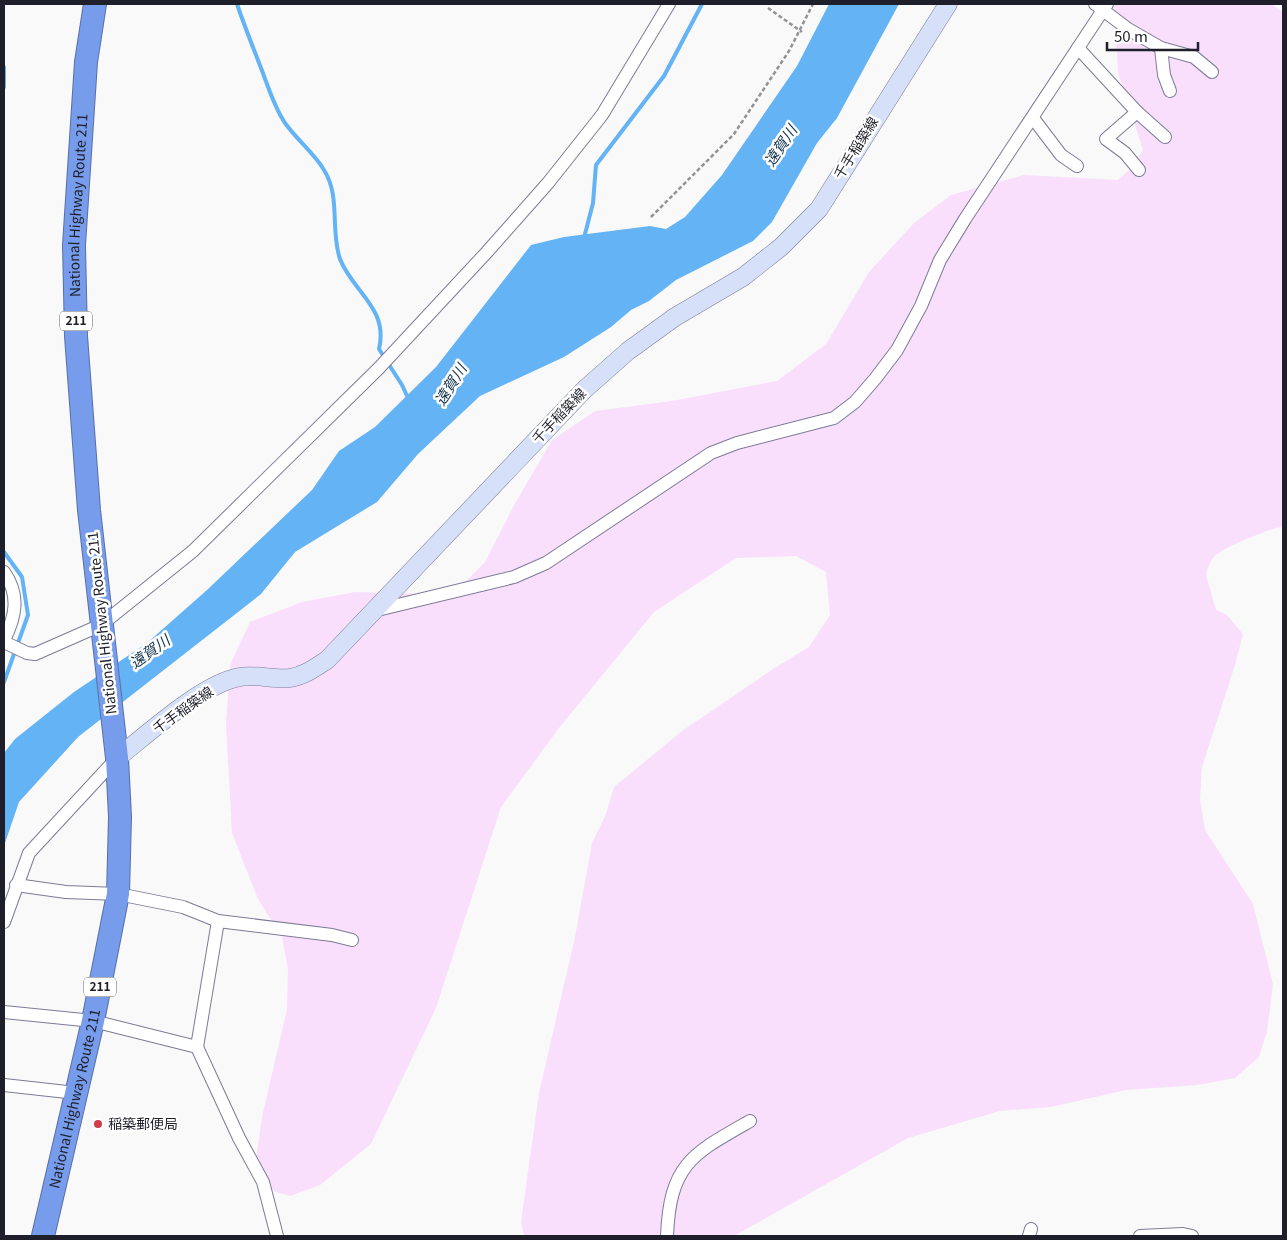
<svg xmlns="http://www.w3.org/2000/svg" width="1287" height="1240" font-family="Georgia,'Noto Sans JP',serif">
<rect width="100%" height="100%" fill="#f9f9f9"/>
<!-- green -->
<path fill="#f9dffc" d="M1114,4H1271L1283,12V526C1270,529 1223,547 1214,557C1210,561 1207,569 1206,575L1216,610L1227,615L1243,634L1235,665L1202,767L1200,799L1205,830L1253,904L1273,984L1267,1032L1259,1057L1235,1078L1198,1085L1126,1090L1051,1107L1000,1111L908,1138L734,1236H524L521,1222L539,1093L575,937L592,843L606,814L614,787L682,731L773,669L809,647L830,615L826,572L796,556L736,558L654,612L559,728L501,807L436,1008L371,1144L320,1185L290,1196L273,1191L254,1173L262,1117L287,1009L288,969L282,937L258,899L232,833L226,725L230,665L250,622L302,602L355,592L423,594L462,585L485,562L513,507L552,440L595,411L672,401L777,381L826,344L869,272L914,223L951,195L1024,175L1118,180L1129,170L1143,150L1118,72Z"/>
<!-- water -->
<path fill="#63b3f5" d="M829,4H899L837,118L817,143L772,222L753,241L676,280L649,301L631,310L611,327L564,357L480,396L418,454L377,502L295,552L261,594L78,737L19,802L4,846V753L15,739L74,692L147,643L207,590L312,490L339,451L375,427L436,367L531,245L564,237L650,226L666,229L685,217L722,175L797,66Z"/>
<g fill="none" stroke-linecap="round" stroke-linejoin="round">
<!-- stream -->
<g stroke="#63b3f5" stroke-width="4">
<path d="M237,4C244,25 253,47 261,68C268,86 274,107 285,123C297,140 314,153 324,170C341,197 330,230 340,259C352,291 389,308 379,349L402,385L408,398"/>
<path d="M4,67V87"/>
<path d="M584,238L593,203L596,165L664,76L702,4"/>
<path d="M4,552L22,577L28,615L4,682"/>
</g>
<defs>
<g id="street">
<path d="M1095,4L1128,29L1161,48L1194,57L1212,72"/>
<path d="M1078,48L1137,112L1106,139L1125,153L1139,170"/>
<path d="M1161,48L1164,75L1170,91"/>
<path d="M1137,112L1165,137"/>
<path d="M1033,118L1061,155L1077,166"/>
<path d="M4,572C20,595 16,616 4,640"/>
<path d="M373,611L514,577L546,563L711,453L737,443L834,418L855,402L875,379L897,350L921,306L940,260L965,219L1107,4"/>
<path d="M4,642L27,653L35,654L101,625L193,551L379,368L487,252L548,183L602,115L669,4"/>
<path d="M16,885L66,892L118,894L183,907L218,921L332,935L352,940"/>
<path d="M4,922L29,853L117,758"/>
<path d="M4,1012L93,1021L197,1047L239,1138L263,1182L277,1236"/>
<path d="M197,1047L218,921"/>
<path d="M4,1085L76,1093"/>
<path d="M667,1236C670,1164 692,1154 750,1121"/>
<path d="M1029,1236L1031,1229"/>
<path d="M1140,1236L1183,1234L1192,1236"/>
</g>
<path id="secondary" d="M117,758C148,734 203,683 240,677C256,674 274,680 290,678C304,676 316,667 327,660L584,390L628,351L675,317L743,277L781,247L819,209L948,4"/>
<g id="highway">
<path id="s1" d="M43,1236L93,1021L118,894L120,817L117,758L89,510L76,336L74,245L86,62L95,4"/>
</g>
</defs>
<!-- street casing -->
<use href="#street" stroke="#7b7b98" stroke-width="14"/>
<!-- secondary casing -->
<use href="#secondary" stroke="#7b7b98" stroke-width="19"/>
<!-- highway casing -->
<use href="#highway" stroke="#5870a7" stroke-width="24"/>
<!-- path -->
<g stroke="#929297" stroke-width="2.5" stroke-dasharray="4 2.5" stroke-linecap="butt">
<path d="M768,8L802,32"/>
<path d="M651,217L734,134L789,51L813,4"/>
</g>
<!-- street -->
<use href="#street" stroke="#fff" stroke-width="12"/>
<!-- secondary -->
<use href="#secondary" stroke="#d6e1f9" stroke-width="18"/>
<!-- highway -->
<use href="#highway" stroke="#779ceb" stroke-width="22"/>
</g>
<!-- markers -->
<circle fill="#ce3e4a" stroke="#fff" stroke-width="2" cx="98" cy="1124" r="5"/>
<g text-anchor="middle" stroke-width="5" stroke-linejoin="round" paint-order="stroke">
<!-- shield labels -->
<g fill="#fff" stroke="#62626a" stroke-width="1">
<rect x="60" y="311.5" width="32" height="19" rx="4"/>
<rect x="84" y="977.5" width="32" height="19" rx="4"/>
</g>
<g font-size="12" font-weight="bold" fill="#1e1f2a">
<text x="76" y="325">211</text>
<text x="100" y="991">211</text>
</g>
<!-- street labels -->
<g font-size="14" fill="#1e1f2a" stroke="#fff">
<text transform="translate(856 148) rotate(-58)" y="5">千手稲築線</text>
<text dy="5" stroke="none"><textPath href="#s1" startOffset="1041">National Highway Route 211</textPath></text>
<text transform="translate(559 416) rotate(-46)" y="5">千手稲築線</text>
<text transform="translate(102 623) rotate(-96)" y="5">National Highway Route 211</text>
<text transform="translate(183 710) rotate(-35)" y="5">千手稲築線</text>
<text dy="5" stroke="none"><textPath href="#s1" startOffset="141">National Highway Route 211</textPath></text>
</g>
<!-- poi labels -->
<g font-size="14" fill="#1e1f2a" stroke="#fff" text-anchor="start">
<text x="108" y="1129">稲築郵便局</text>
</g>
<!-- water labels -->
<g font-size="15" font-style="italic" fill="#10324c" stroke="#fff">
<text transform="translate(781 146) rotate(-56)" y="5">遠賀川</text>
<text transform="translate(451 385) rotate(-58)" y="5">遠賀川</text>
<text transform="translate(150 652) rotate(-36)" y="5">遠賀川</text>
</g>
</g>
<!-- border -->
<rect width="1287" height="1240" fill="none" stroke="#1e1f2a" stroke-width="10"/>
<!-- scale -->
<path d="M1107 42v8h91v-8" fill="none" stroke="#1e1f2a" stroke-width="2.5"/>
<text x="1114" y="42" font-size="15" fill="#1e1f2a" stroke="#ffffff" stroke-width="4" paint-order="stroke">50 m</text>
</svg>
